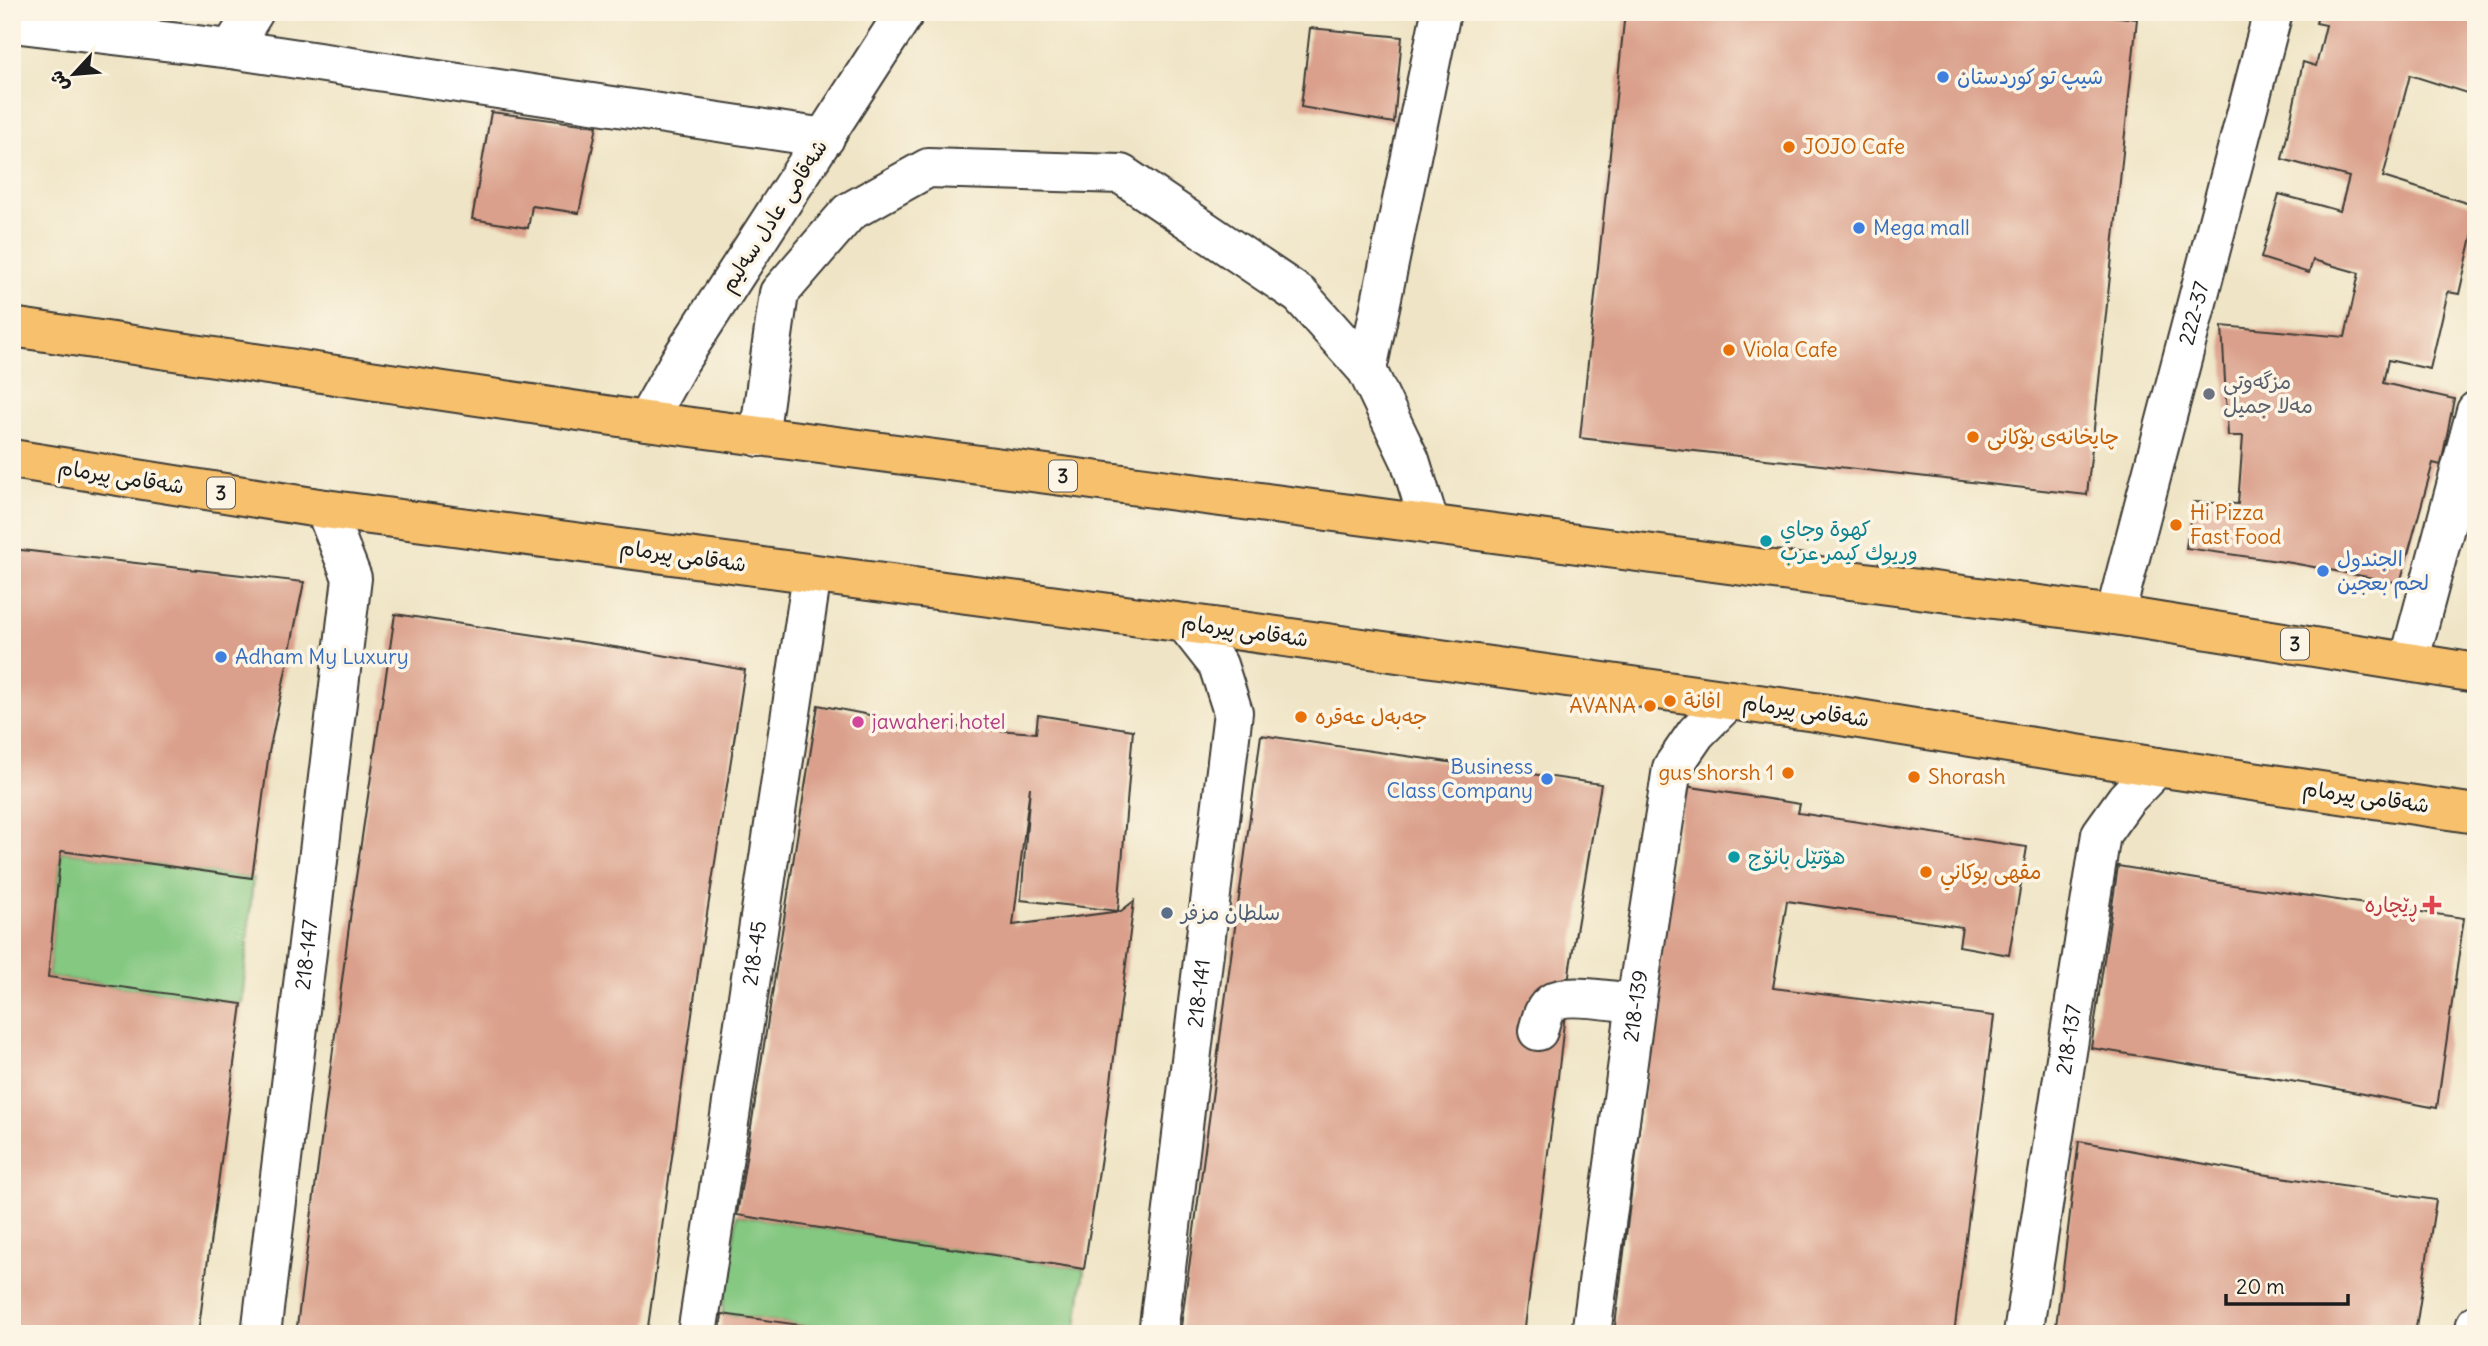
<svg xmlns="http://www.w3.org/2000/svg" width="2488" height="1346" font-family="Delius,'Playpen Sans Arabic',sans-serif">
<rect width="100%" height="100%" fill="#fcf5e5"/>
<filter id="ink" filterUnits="userSpaceOnUse"><feTurbulence type="fractalNoise" baseFrequency=".0143" numOctaves="2"/><feDisplacementMap in="SourceGraphic" scale="14" xChannelSelector="R" yChannelSelector="G"/><feConvolveMatrix kernelMatrix="1 2 1 2 8 2 1 2 1" color-interpolation-filters="sRGB"/></filter>
<filter id="wash" filterUnits="userSpaceOnUse"><feTurbulence type="fractalNoise" baseFrequency=".00686" numOctaves="4" result="noise"/><feDisplacementMap in="SourceGraphic" scale="28" xChannelSelector="R" yChannelSelector="G"/><feGaussianBlur stdDeviation="1.57" result="paint"/><feColorMatrix in="noise" values="0 0 0 0 0 0 0 0 0 0 0 0 0 0 0 0 0 1.4 0 .05"/><feComposite in="paint" operator="in"/></filter>
<g filter="url(#wash)">
<rect width="100%" height="100%" fill="#efe4c5"/>
<!-- green -->
<g fill="#84c881" stroke="#50724e" stroke-width="2">
<path d="M61,851L253,878L242,1004L48,977Z"/>
<path d="M737,1215L1084,1269L1076,1334H860L722,1314Z"/>
</g>
<g id="blocks">
<!-- building -->
<g fill="#daa08b">
<path d="M1625,12H2076L2137,19L2087,495L1580,438Z"/>
<path d="M2319,12H2476V96L2410,75L2383,177L2476,206V219L2459,294L2448,292L2430,369L2388,360L2383,383L2454,399L2441,465L2433,463L2400,583L2292,563L2186,548L2193,502L2238,504L2243,436H2228L2222,326L2345,337L2359,273L2313,260L2309,273L2261,258L2279,194L2340,211L2349,177L2282,159L2303,62L2316,66L2326,25L2316,23Z"/>
<path d="M1310,28L1402,37L1394,123L1301,107Z"/>
<path d="M491,112L597,126L579,213L532,206L528,228L472,219Z"/>
<path d="M12,549L304,582L269,752L252,878L61,851L48,977L242,1004L198,1334H12Z"/>
<path d="M395,614L634,650L745,670L699,965L647,1334H296L351,911Z"/>
<path d="M818,705L916,724L1036,733L1038,715L1133,730L1118,911L1021,900L1030,787L1013,925L1121,911L1134,901L1103,1144L1084,1269L737,1215Z"/>
<path d="M1261,735L1601,784L1570,967L1558,1077L1524,1334H1180Z"/>
<path d="M1685,786L1800,804L1798,813L2027,847L2009,955L1959,946L1962,927L1787,901L1773,988L1994,1016L1954,1334H1614L1658,974Z"/>
<path d="M2118,866L2233,885L2464,918L2437,1108L2321,1086L2091,1048Z"/>
<path d="M2079,1141L2255,1173L2436,1200L2415,1334H2055Z"/>
<path d="M722,1314L849,1332V1334H720Z"/>
</g>
</g>
</g>
<g filter="url(#ink)">
<use href="#blocks" fill-opacity="0" stroke="#3c3a35" stroke-width="2"/>
<g fill="none" stroke-linecap="round" stroke-linejoin="round">
<defs>
<g id="minor">
<path d="M12,23L231,49L825,138"/>
<path d="M231,49L254,12"/>
<path d="M1367,370L1441,12"/>
<path d="M646,421L679,362L905,12"/>
<path d="M759,437L779,293L849,212L928,168L1121,174L1300,295L1367,370L1410,460L1430,525"/>
<path id="s1" d="M2115,615L2273,12"/>
<path d="M2409,662L2476,411"/>
<path d="M1538,1031C1541,1020 1543,1008 1553,1002C1568,992 1616,1002 1636,1003"/>
<path id="s2" d="M261,1334L352,578L325,509"/>
<path id="s3" d="M697,1334L812,574"/>
<path id="s4" d="M1158,1334L1233,712L1218,665L1185,623"/>
<path id="s5" d="M1591,1334L1636,1003L1672,768L1696,733L1729,700"/>
<path id="s6" d="M2023,1334L2101,834L2126,799L2157,767"/>
<path d="M2474,1334L2476,1324"/>
</g>
<g id="highway">
<path d="M12,327L646,421L2115,615L2476,673"/>
<path d="M12,459L325,509L1185,623L1822,713L2157,767L2476,814"/>
</g>
</defs>
<!-- minor casing -->
<use href="#minor" stroke="#3c3a35" stroke-width="42"/>
<!-- highway casing -->
<use href="#highway" stroke="#3c3a35" stroke-width="42"/>
<!-- minor -->
<use href="#minor" stroke="#fff" stroke-width="38"/>
<!-- highway -->
<use href="#highway" stroke="#f7c06c" stroke-width="38"/>
</g>
</g>
<!-- markers -->
<g fill="#3f7fe0" stroke="#fcf5e5" stroke-width="2.5">
<circle cx="1943" cy="77" r="7"/>
<circle cx="1859" cy="228" r="7"/>
<circle cx="2323" cy="571" r="7"/>
<circle cx="221" cy="657" r="7"/>
<circle cx="1547" cy="779" r="7"/>
</g>
<g fill="#e8710a" stroke="#fcf5e5" stroke-width="2.5">
<circle cx="1789" cy="147" r="7"/>
<circle cx="1729" cy="350" r="7"/>
<circle cx="1973" cy="437" r="7"/>
<circle cx="2176" cy="525" r="7"/>
<circle cx="1670" cy="701" r="7"/>
<circle cx="1650" cy="706" r="7"/>
<circle cx="1301" cy="717" r="7"/>
<circle cx="1788" cy="773" r="7"/>
<circle cx="1914" cy="777" r="7"/>
<circle cx="1926" cy="872" r="7"/>
</g>
<circle fill="#6b7280" stroke="#fcf5e5" stroke-width="2.5" cx="2209" cy="394" r="7"/>
<g fill="#0f9aa8" stroke="#fcf5e5" stroke-width="2.5">
<circle cx="1766" cy="541" r="7"/>
<circle cx="1734" cy="857" r="7"/>
</g>
<circle fill="#d1479c" stroke="#fcf5e5" stroke-width="2.5" cx="858" cy="722" r="7"/>
<path fill="#e0444e" stroke="#fcf5e5" stroke-width="2.5" d="M2428.5 894.5h7v7h7v7h-7v7h-7v-7h-7v-7h7z"/>
<circle fill="#5c6f8a" stroke="#fcf5e5" stroke-width="2.5" cx="1167" cy="913" r="7"/>
<g text-anchor="middle" stroke-width="7" stroke-linejoin="round" paint-order="stroke">
<!-- shield labels -->
<g fill="#fcf5e5" stroke="#5f5d58" stroke-width="2">
<rect x="1049" y="460.5" width="28" height="31" rx="5"/>
<rect x="207" y="477.5" width="28" height="31" rx="5"/>
<rect x="2281" y="628.5" width="28" height="31" rx="5"/>
</g>
<g font-size="19" font-weight="bold" fill="#1c1c1c">
<text x="1063" y="483">3</text>
<text x="221" y="500">3</text>
<text x="2295" y="651">3</text>
</g>
<!-- shop labels -->
<g font-size="21" fill="#366cbe" stroke="#fcf5e5" text-anchor="start">
<text x="1957" y="84">شيپ تو كوردستان</text>
<text x="1873" y="235">Mega mall</text>
<text x="2337" y="566">الجندول<tspan x="2337" dy="24">لحم بعجين</tspan></text>
<text x="235" y="664">Adham My Luxury</text>
<text x="1533" y="774" text-anchor="end">Business<tspan x="1533" dy="24">Class Company</tspan></text>
</g>
<!-- food labels -->
<g font-size="21" fill="#c56008" stroke="#fcf5e5" text-anchor="start">
<text x="1803" y="154">JOJO Cafe</text>
<text x="1743" y="357">Viola Cafe</text>
<text x="1987" y="444">چایخانەی بۆکانی</text>
<text x="2190" y="520">Hi Pizza<tspan x="2190" dy="24">Fast Food</tspan></text>
<text x="1684" y="708">افانة</text>
<text x="1636" y="713" text-anchor="end">AVANA</text>
<text x="1315" y="724">جەبەل عەقرە</text>
<text x="1774" y="780" text-anchor="end">gus shorsh 1</text>
<text x="1928" y="784">Shorash</text>
<text x="1940" y="879">مقهى بوكاني</text>
</g>
<!-- street labels -->
<g font-size="21" fill="#1c1c1c" stroke="#fcf5e5">
<text transform="translate(774 216) rotate(-57)" y="7">شەقامی عادل سەلیم</text>
<text dy="7" stroke="none"><textPath href="#s1" startOffset="312">222-37</textPath></text>
<text transform="translate(121 477) rotate(9)" y="7">شەقامی پیرمام</text>
<text transform="translate(683 556) rotate(8)" y="7">شەقامی پیرمام</text>
<text transform="translate(1245 631) rotate(8)" y="7">شەقامی پیرمام</text>
<text transform="translate(1806 711) rotate(8)" y="7">شەقامی پیرمام</text>
<text transform="translate(2366 797) rotate(8)" y="7">شەقامی پیرمام</text>
<text dy="7" stroke="none"><textPath href="#s3" startOffset="385">218-45</textPath></text>
<text dy="7" stroke="none"><textPath href="#s2" startOffset="382">218-147</textPath></text>
<text dy="7" stroke="none"><textPath href="#s4" startOffset="343">218-141</textPath></text>
<text dy="7" stroke="none"><textPath href="#s5" startOffset="331">218-139</textPath></text>
<text dy="7" stroke="none"><textPath href="#s6" startOffset="298">218-137</textPath></text>
</g>
<!-- worship labels -->
<g font-size="21" fill="#5b616d" stroke="#fcf5e5" text-anchor="start">
<text x="2223" y="389">مزگەوتی<tspan x="2223" dy="24">مەلا جمیل</tspan></text>
</g>
<!-- culture labels -->
<g font-size="21" fill="#0d838f" stroke="#fcf5e5" text-anchor="start">
<text x="1780" y="536">كهوة وجاي<tspan x="1780" dy="24">وريوك كيمر عرب</tspan></text>
<text x="1748" y="864">هۆتێل بانۆج</text>
</g>
<!-- hotel labels -->
<g font-size="21" fill="#b23c85" stroke="#fcf5e5" text-anchor="start">
<text x="872" y="729">jawaheri hotel</text>
</g>
<!-- health labels -->
<g font-size="21" fill="#be3a42" stroke="#fcf5e5" text-anchor="end">
<text x="2418" y="912">ڕێچارە</text>
</g>
<!-- service labels -->
<g font-size="21" fill="#4e5e75" stroke="#fcf5e5" text-anchor="start">
<text x="1181" y="920">سلطان مزفر</text>
</g>
</g>
<!-- margin -->
<rect width="2488" height="1346" fill="none" stroke="#fcf5e5" stroke-width="42"/>
<!-- north arrow -->
<g transform="translate(74 74) rotate(244)" stroke="#fcf5e5" stroke-width="5" paint-order="stroke">
<path d="M0-5L12 26L0 18L-12 26Z" fill="#1c1c1c"/>
<text y="-10" font-size="19" font-weight="bold" text-anchor="middle" fill="#1c1c1c">ش</text>
</g>
<!-- scale -->
<path d="M2226 1294v10h122v-10" fill="none" stroke="#1c1c1c" stroke-width="3.5"/>
<text x="2236" y="1294" font-size="21" fill="#1c1c1c" stroke="#fcf5e5" stroke-width="5" paint-order="stroke">20 m</text>
</svg>
